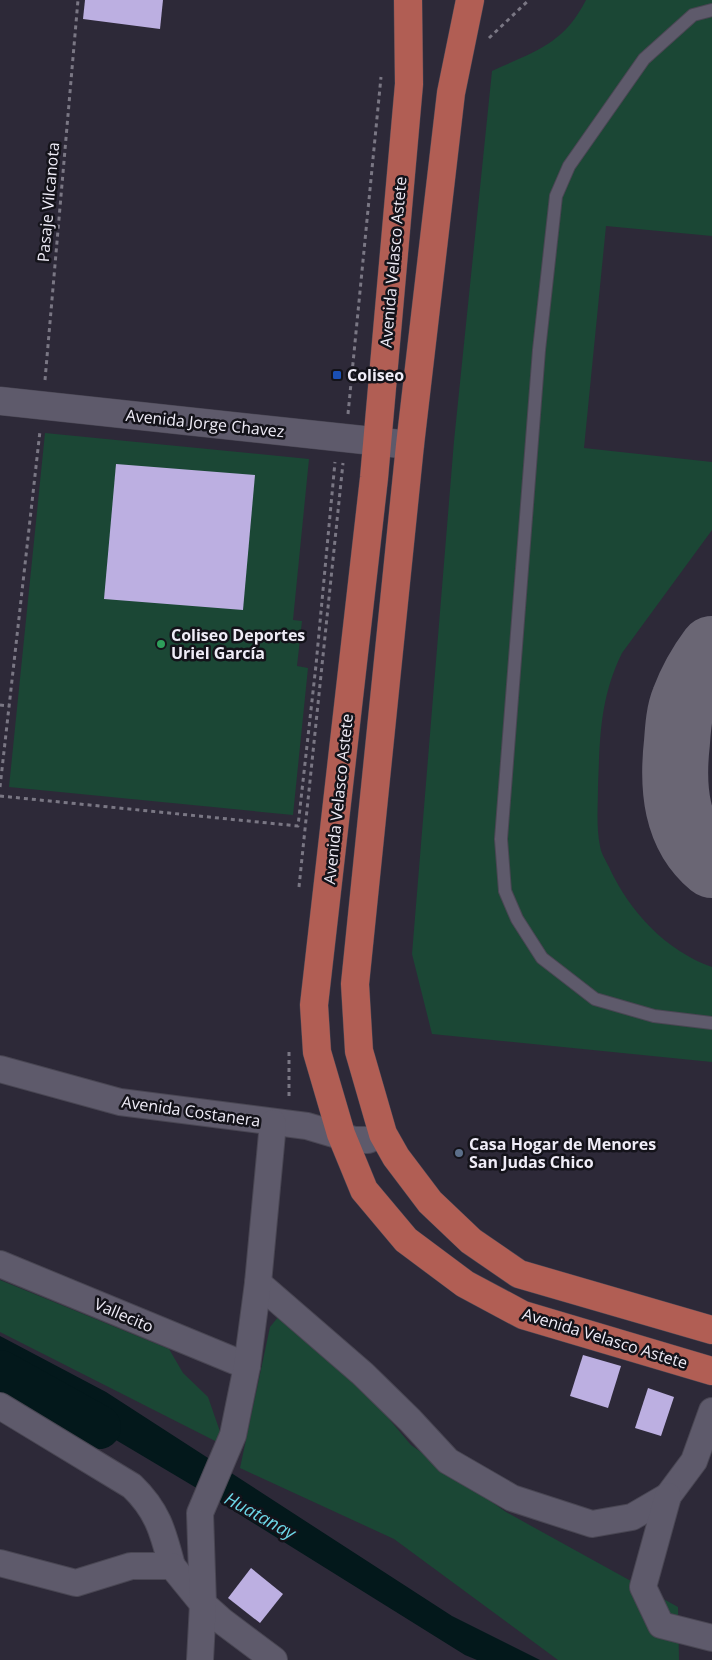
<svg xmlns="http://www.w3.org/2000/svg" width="712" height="1660" font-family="'Open Sans',sans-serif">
<rect width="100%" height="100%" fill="#2d2938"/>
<!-- green -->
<g fill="#1b4735">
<path d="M586,0H712V236L606,226L584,448L712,462V530L622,653C600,698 600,736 598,786C598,805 596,827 600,846C601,853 606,861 609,867C629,911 666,951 712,967V1062L432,1034L412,954L454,441L492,71C535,51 563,45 586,0Z"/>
<path d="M45,433L309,459L293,620L302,621L297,666L308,668L293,815L9,787Z"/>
<path d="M0,1280L169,1349L183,1373L208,1397L225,1446L0,1332Z"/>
<path d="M283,1311L356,1380L411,1445L506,1512L678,1607L679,1660H558L394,1539L240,1468L270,1327Z"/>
</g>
<!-- water -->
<path fill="#03181b" d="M0,1336L106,1392L452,1616L540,1660H477L465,1655L210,1496L0,1371Z"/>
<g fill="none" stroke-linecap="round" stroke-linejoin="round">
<!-- river -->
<path stroke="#03181b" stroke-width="44" d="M0,1372L99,1427"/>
<!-- taxiway -->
<path stroke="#6a6674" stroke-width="66" d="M712,649C700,665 691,681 684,700C679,712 678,728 677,742C672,787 675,834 712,865"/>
</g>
<!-- building -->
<g fill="#bcafe1">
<path d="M85,0H163L160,29L83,19Z"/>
<path d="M116,464L255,475L243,610L104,599Z"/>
<path d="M583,1355L621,1366L608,1408L570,1396Z"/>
<path d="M648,1388L674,1397L661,1436L635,1428Z"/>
<path d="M251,1568L283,1594L260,1623L228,1598Z"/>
</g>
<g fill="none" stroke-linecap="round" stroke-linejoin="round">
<defs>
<path id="service" d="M712,10L693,15L644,59L569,166L556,196L539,350L501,839L505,891L517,919L542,958L595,999L654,1016L712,1023"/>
<g id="minor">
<path d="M0,1069L120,1102L307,1126L354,1140H368L383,1134"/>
<path d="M0,1264L247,1366"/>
<path d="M258,1283L363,1374L410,1420L448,1461L512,1498L592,1524L632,1517L668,1496L694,1461L712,1411"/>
<path d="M0,1406L132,1486C158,1511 163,1532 172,1566"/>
<path d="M668,1496L643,1587L661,1625L712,1638"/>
<path d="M0,1563L76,1583L131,1566H172L203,1604L222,1621L274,1660"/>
<path d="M200,1660L203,1604L200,1513L233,1435L247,1366L258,1283L273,1123"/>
</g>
<path id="tertiary" d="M0,401L410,445"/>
<g id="trunk">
<path d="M408,0L409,84L374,478L314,1005L317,1052L341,1134L364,1190L406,1240L465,1284L523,1315L712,1371"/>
<path d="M470,0L451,93L410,445L355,984L359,1051L383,1134L396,1157L430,1202L471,1241L519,1274L712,1330"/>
</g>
</defs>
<!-- service casing -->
<use href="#service" stroke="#494653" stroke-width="14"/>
<!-- minor casing -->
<use href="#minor" stroke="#494653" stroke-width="28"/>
<!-- tertiary casing -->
<use href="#tertiary" stroke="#494653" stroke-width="29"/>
<!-- trunk casing -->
<use href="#trunk" stroke="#494653" stroke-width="29"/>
<!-- path -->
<g stroke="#7a7784" stroke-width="3" stroke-dasharray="4 4" stroke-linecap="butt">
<path d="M489,38L529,0"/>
<path d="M45,380L78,0"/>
<path d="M348,414L381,77"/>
<path d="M0,705L9,706"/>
<path d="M0,787L40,431"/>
<path d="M0,796L298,826L316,665L335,462"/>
<path d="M299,887L343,463"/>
<path d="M289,1052V1099"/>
</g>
<!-- service -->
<use href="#service" stroke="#5e5a6b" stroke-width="12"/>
<!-- minor -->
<use href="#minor" stroke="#5e5a6b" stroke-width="26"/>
<!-- tertiary -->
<use href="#tertiary" stroke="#5e5a6b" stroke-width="28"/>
<!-- trunk -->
<use href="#trunk" stroke="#b15e54" stroke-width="28"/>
</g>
<!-- markers -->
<rect fill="#1a4fb4" stroke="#14131a" stroke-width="2" x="332" y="370" width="10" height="10" rx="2.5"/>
<circle fill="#2e9e5b" stroke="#14131a" stroke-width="2" cx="161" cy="644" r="5"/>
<circle fill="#5c6f8a" stroke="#14131a" stroke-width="2" cx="459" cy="1153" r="5"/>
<g text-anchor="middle" stroke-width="5" stroke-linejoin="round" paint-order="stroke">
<!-- street labels -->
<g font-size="16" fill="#efecf7" stroke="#14131a">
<text transform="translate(48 202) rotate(-85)" y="6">Pasaje Vilcanota</text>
<text transform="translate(393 262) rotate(-85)" y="6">Avenida Velasco Astete</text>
<text transform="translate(205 423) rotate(6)" y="6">Avenida Jorge Chavez</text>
<text transform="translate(338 799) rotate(-84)" y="6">Avenida Velasco Astete</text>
<text transform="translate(191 1111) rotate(8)" y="6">Avenida Costanera</text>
<text transform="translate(124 1315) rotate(23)" y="6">Vallecito</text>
<text transform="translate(605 1338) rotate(17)" y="6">Avenida Velasco Astete</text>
</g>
<!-- poi labels -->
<g font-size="16" font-weight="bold" fill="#efecf7" stroke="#14131a" text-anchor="start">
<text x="347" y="381">Coliseo</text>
<text x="171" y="641">Coliseo Deportes<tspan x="171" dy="18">Uriel García</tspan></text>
<text x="469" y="1150">Casa Hogar de Menores<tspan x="469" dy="18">San Judas Chico</tspan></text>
</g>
<!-- water labels -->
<g font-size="18" font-style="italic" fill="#6cd7e7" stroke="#14131a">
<text transform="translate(260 1516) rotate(29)" y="6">Huatanay</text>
</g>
</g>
</svg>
